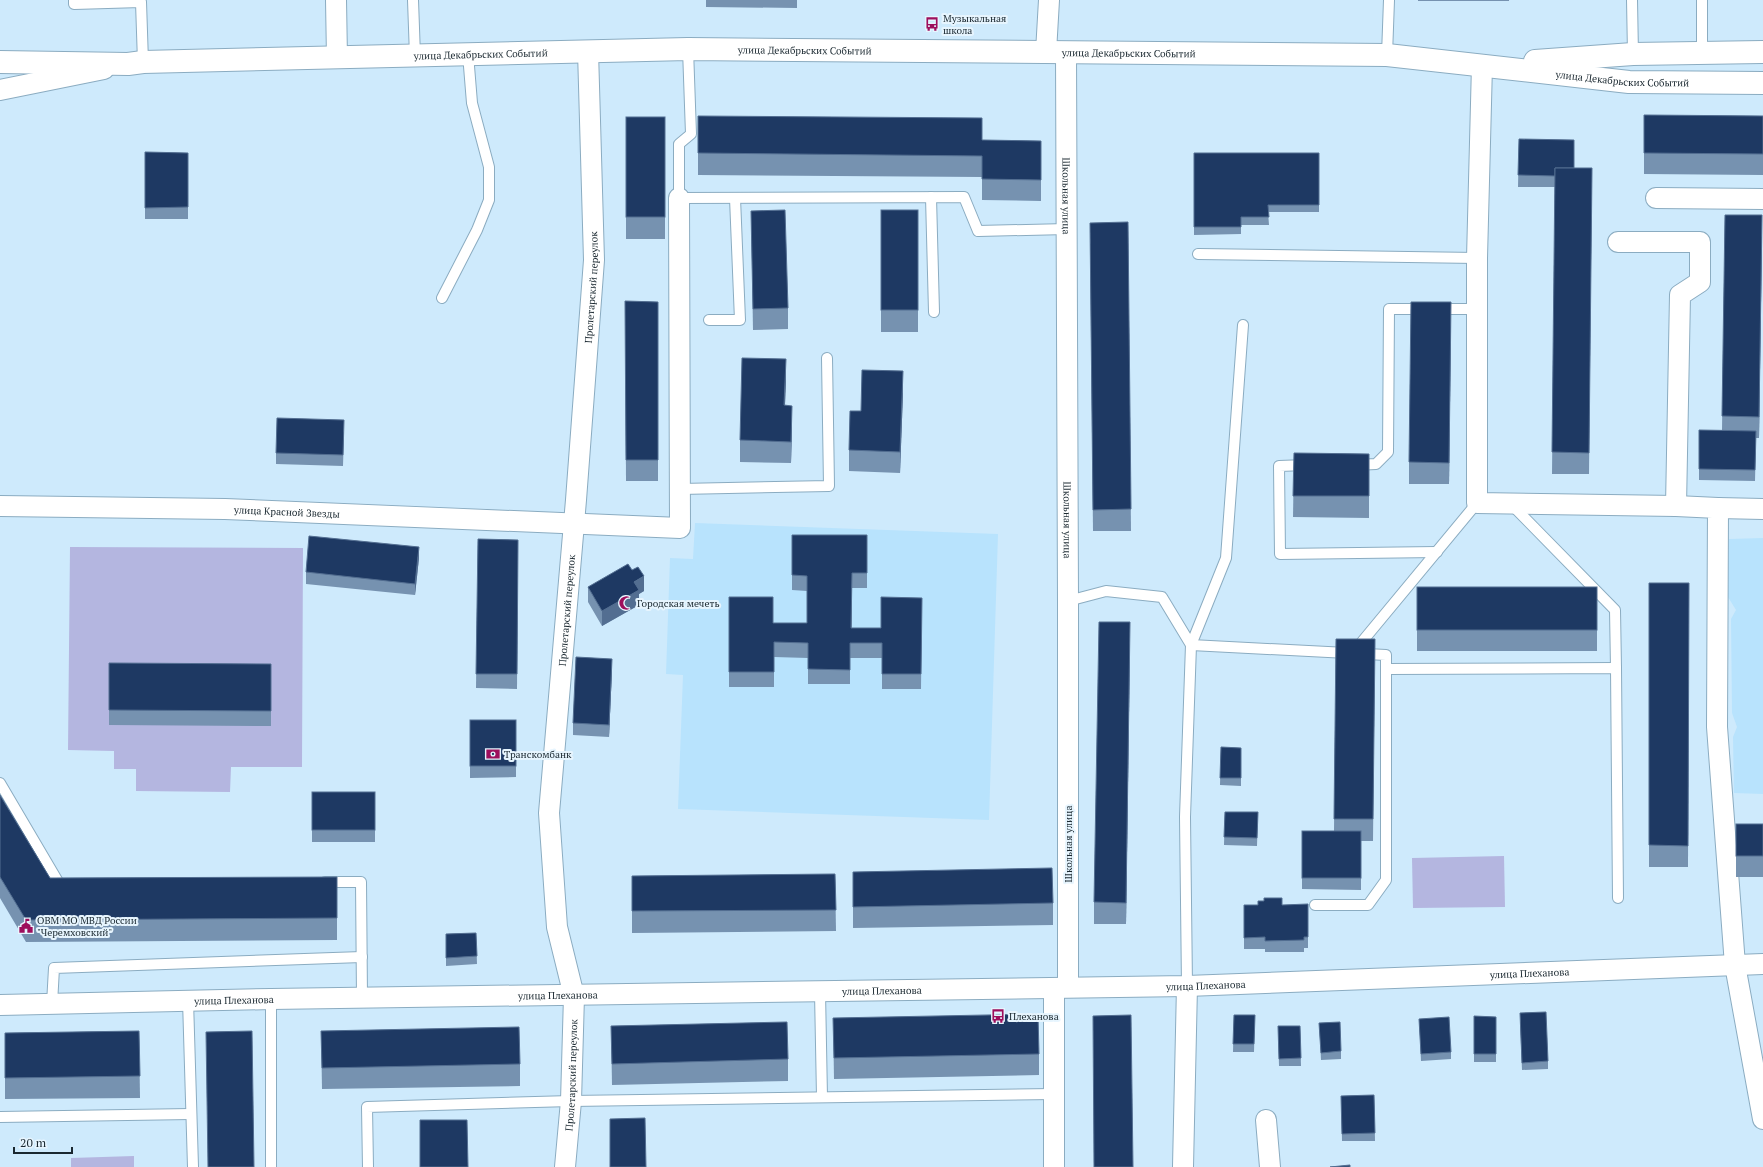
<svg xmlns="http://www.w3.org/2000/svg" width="1763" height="1167" font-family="'PT Serif',serif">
<rect width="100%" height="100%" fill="#ceeafc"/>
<!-- built -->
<g fill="#b8e3fd">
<path d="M695,523L998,534L989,820L678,809L683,675L666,674L670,558L693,559Z"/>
<path d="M1763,538V794L1734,793L1733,737L1737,727L1732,713L1731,619L1736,610L1728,597L1729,539Z"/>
</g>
<!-- green -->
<g fill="#b4b6e0">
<path d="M70,547L303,548L302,767H231L230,792L136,791V769H114V751L68,750Z"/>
<path d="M1504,856L1505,907L1413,908L1412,858Z"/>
<path d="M134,1156V1167H71V1158Z"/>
</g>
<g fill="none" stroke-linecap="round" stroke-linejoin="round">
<defs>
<g id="lane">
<path d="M74,0V4L141,2L143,62"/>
<path d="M413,0L415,56"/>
<path d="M1632,0L1633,54"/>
<path d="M1702,0V52"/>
<path d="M688,49L691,134L679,144V198L964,197L978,231L1067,229"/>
<path d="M1387,55L1389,0"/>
<path d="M931,197L934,312"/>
<path d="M1198,254L1477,258"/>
<path d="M442,298L477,230L489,200V167L472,103L468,54"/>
<path d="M709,320H740L735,198"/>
<path d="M1306,465L1279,466L1280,554L1437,552"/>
<path d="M1356,465L1376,464L1388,452L1389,309H1477"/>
<path d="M680,489L829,486L827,358"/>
<path d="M1511,504L1615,610L1616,668"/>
<path d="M1068,601L1106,591L1162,597L1191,645L1386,655V880L1368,905H1315"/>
<path d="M1356,649L1477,503"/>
<path d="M1386,669L1616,668L1618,898"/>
<path d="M0,783L60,885H65"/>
<path d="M325,882H361L362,998"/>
<path d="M1187,986L1185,817L1191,645L1226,558L1243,325"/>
<path d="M820,992L822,1097"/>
<path d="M188,1000L193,1167"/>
<path d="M52,1004L54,968L362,957"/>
<path d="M0,1117L191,1114"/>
<path d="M271,1167V999"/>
<path d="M368,1167L367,1107L571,1101L1053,1094"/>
</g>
<g id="street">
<path d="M336,0L337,58"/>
<path d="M1046,52L1049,0"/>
<path id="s1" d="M1066,52L1068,601V987"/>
<path d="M1482,65L1477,258V503L1676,506L1718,508L1717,727L1735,965L1763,1119"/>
<path d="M0,90L104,69"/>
<path d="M1656,198L1763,199"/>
<path d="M1618,242H1700V282L1680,295L1676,506"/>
<path id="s2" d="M0,506L225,509L680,528L679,198"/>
<path d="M1718,508L1763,509"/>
<path d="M1054,988V1167"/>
<path id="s3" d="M0,1005L271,999L1187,986L1763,964"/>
<path d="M1266,1120L1270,1167"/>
<path id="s4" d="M565,1167L571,1101L574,996L557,927L549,813L576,500L594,260L588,51"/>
<path d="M1183,1167L1187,986"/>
</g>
<g id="secondary">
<path d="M1535,61L1633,54L1763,52"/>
<path id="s5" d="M0,62L128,64L143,62L688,49L1387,55L1629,82L1763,83"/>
</g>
</defs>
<!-- lane casing -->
<use href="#lane" stroke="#8bacc1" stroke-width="12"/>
<!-- street casing -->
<use href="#street" stroke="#8bacc1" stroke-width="22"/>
<!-- secondary casing -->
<use href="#secondary" stroke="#8bacc1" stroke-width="24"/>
<!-- lane -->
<use href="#lane" stroke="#fff" stroke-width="10"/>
<!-- street -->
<use href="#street" stroke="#fff" stroke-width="20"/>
<!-- secondary -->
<use href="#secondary" stroke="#fff" stroke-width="22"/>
</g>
<!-- wall -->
<g fill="#7692b0">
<path d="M706,0H797V8L706,7Z"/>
<rect x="1418" y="0" width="91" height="1"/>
<path d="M1644,115L1763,116V175L1644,174Z"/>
<path d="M698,116L982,140L1041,141V201L982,200V177L698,175Z"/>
<rect x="626" y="117" width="39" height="122"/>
<path d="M1519,139L1574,168H1592L1589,474H1552L1555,187H1518Z"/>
<path d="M145,152L188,153V219H145Z"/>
<path d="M1194,153H1319V212H1268L1269,225H1241V234L1194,235Z"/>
<rect x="881" y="210" width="37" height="122"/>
<path d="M751,211L788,308V329L753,330Z"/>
<path d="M1725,215L1762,237L1759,438H1756L1755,481L1699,480V430H1722Z"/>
<path d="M1128,222L1131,531H1093L1090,244Z"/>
<path d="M625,301L658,302V481H626Z"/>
<path d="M1451,324L1449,484H1409V462Z"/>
<path d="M786,380L785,405L792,427L791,463L740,462V440Z"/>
<path d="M903,393L900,473L849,471V450L861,411Z"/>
<path d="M344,432L343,466L276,464V453Z"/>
<path d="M1294,453L1369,454V518L1293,517Z"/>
<path d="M792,535H867V588H852V628H881L922,598L921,689H882V658H850V684H808V658L774,657V687H729V597L773,623H807V591L792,590Z"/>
<path d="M478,539L518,540L517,689L476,688Z"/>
<path d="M419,558L415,595L306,584V572Z"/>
<path d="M1649,583H1689L1688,867H1649Z"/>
<path d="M588,587L644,591L639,594V605L602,626L588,602Z"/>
<rect x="1417" y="587" width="180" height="64"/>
<path d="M1336,639H1375L1373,841H1361V890L1302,889V831H1334Z"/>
<path d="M1130,644L1126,924H1094V902Z"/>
<path d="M109,663L271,664V726L109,725Z"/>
<path d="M612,670L609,737L573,735V723Z"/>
<path d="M470,720H516V777L470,778Z"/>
<path d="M1221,747L1241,748V786L1220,785Z"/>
<rect x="312" y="792" width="63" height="50"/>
<path d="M0,795L50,878L337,877V940L26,942L0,898Z"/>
<path d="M1225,812H1258L1257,846L1224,845Z"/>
<rect x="1736" y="824" width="27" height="53"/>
<path d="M853,872L1053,903V925L853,928Z"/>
<path d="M835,874L836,931L632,933V876Z"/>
<path d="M1244,905H1282L1308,937V948H1304V952H1265V949H1244Z"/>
<path d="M476,933L477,964L446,966V934Z"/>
<path d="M1234,1015H1255L1254,1052H1233Z"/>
<path d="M1474,1016L1496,1017V1062H1474Z"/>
<path d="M833,1018L1039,1054V1075L834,1079Z"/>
<path d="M1419,1019L1451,1052V1059L1421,1061Z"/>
<path d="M1520,1021L1548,1061V1069L1522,1070Z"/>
<path d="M1319,1023L1341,1051V1059L1321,1060Z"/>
<path d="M611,1026L788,1059V1081L612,1085Z"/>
<path d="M1278,1026H1300L1301,1066H1279Z"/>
<path d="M139,1031L140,1098L5,1099V1033Z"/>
<path d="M321,1031L520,1064V1086L322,1089Z"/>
<path d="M1374,1095L1375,1141H1342L1341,1096Z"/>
</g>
<!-- shaded-wall -->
<g fill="#536e91">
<path d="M1762,215V237L1759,438V417Z"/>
<path d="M1451,302V324L1449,484V463Z"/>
<path d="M786,359V380L784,427V405Z"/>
<path d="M903,371V393L900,473V452Z"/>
<path d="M792,406V427L791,463V442Z"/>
<path d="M419,547V558L415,595V584Z"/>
<path d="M644,576V591L639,594V605L602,626V611L634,582Z"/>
<path d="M1130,622V644L1126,924V903Z"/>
<path d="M612,659V670L609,737V725Z"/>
</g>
<!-- building -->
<g fill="#1e3963" stroke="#536e91">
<path d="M1644,115L1763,116V154L1644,153Z"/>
<path d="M698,116L982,118V140L1041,141V180L982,179V156L698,153Z"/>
<rect x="626" y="117" width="39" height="100"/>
<path d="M1519,139L1574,140V168H1555V176L1518,175Z"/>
<path d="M145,152L188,153V207L145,208Z"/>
<path d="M1194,153H1319V205H1268L1269,217H1241V227H1194Z"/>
<path d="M1555,168H1592L1589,453L1552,452Z"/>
<path d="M785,210L788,308L753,309L751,211Z"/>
<rect x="881" y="210" width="37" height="100"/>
<path d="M1725,215H1762L1759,417L1722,416Z"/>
<path d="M1128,222L1131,509L1093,510L1090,223Z"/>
<path d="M625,301L658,302V460H626Z"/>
<path d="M1411,302H1451L1449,463L1409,462Z"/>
<path d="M742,358L786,359L784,405L792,406L791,442L740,440Z"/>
<path d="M862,370L903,371L900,452L849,450L850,411H861Z"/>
<path d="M277,418L344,420L343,455L276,453Z"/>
<path d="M1699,430L1756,431L1755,470L1699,469Z"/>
<path d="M1294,453L1369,454V496H1293Z"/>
<path d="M792,535H867V573H852L851,628H881V597L922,598L921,674H882V643H850V670L808,669V643L774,642V672H729V597H773V623H807V576L792,575Z"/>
<path d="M309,536L419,547L415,584L306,572Z"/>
<path d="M478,539L518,540L517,674H476Z"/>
<path d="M628,564L632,570L638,567L644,576L634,582L639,590L602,611L588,587Z"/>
<path d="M1649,583H1689L1688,846L1649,845Z"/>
<rect x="1417" y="587" width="180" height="43"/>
<path d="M1099,622H1130L1126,903L1094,902Z"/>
<path d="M1336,639H1375L1373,819H1334Z"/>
<path d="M576,657L612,659L609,725L573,723Z"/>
<path d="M109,663L271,664V711L109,710Z"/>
<rect x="470" y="720" width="46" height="46"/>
<path d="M1221,747L1241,748V778H1220Z"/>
<rect x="312" y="792" width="63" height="38"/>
<path d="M0,795L50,878L337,877V918L26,920L0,877Z"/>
<path d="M1225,812H1258L1257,838L1224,837Z"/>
<rect x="1736" y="824" width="27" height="32"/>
<rect x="1302" y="831" width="59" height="47"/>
<path d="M1052,868L1053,903L853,907V872Z"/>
<path d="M835,874L836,910L632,911V876Z"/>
<path d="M1264,898H1282V905L1308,904V937H1304V940L1265,941V937L1244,938V905H1258V901H1264Z"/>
<path d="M476,933L477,956L446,958V934Z"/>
<path d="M1546,1012L1548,1061L1522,1063L1520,1013Z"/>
<path d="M1038,1014L1039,1054L834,1058L833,1018Z"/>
<path d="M1131,1015L1133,1167H1094L1093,1016Z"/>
<path d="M1234,1015H1255L1254,1044H1233Z"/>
<path d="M1474,1016L1496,1017V1054H1474Z"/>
<path d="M1449,1017L1451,1052L1421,1054L1419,1019Z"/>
<path d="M787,1022L788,1059L612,1064L611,1026Z"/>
<path d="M1340,1022L1341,1051L1321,1053L1319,1023Z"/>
<path d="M1278,1026H1300L1301,1058L1279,1059Z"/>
<path d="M519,1027L520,1064L322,1068L321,1031Z"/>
<path d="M139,1031L140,1076L5,1078V1033Z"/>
<path d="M252,1031L254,1167H208L206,1032Z"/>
<path d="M1374,1095L1375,1133L1342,1134L1341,1096Z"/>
<path d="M645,1118L646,1167H610V1119Z"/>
<path d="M420,1120H467L468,1167H420Z"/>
<path d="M1350,1165V1167H1330Z"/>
</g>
<!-- icons -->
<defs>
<symbol id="bus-bare" viewBox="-9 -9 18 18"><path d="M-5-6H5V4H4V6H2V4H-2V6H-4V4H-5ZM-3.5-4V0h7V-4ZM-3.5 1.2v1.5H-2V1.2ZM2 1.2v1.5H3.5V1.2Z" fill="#9d0e5c" stroke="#e7f5fe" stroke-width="2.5" paint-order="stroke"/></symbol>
<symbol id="mosque-bare" viewBox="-9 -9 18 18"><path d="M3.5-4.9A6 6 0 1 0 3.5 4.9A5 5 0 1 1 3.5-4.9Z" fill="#9d0e5c" stroke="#e7f5fe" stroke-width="2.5" paint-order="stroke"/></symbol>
<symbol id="bank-bare" viewBox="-9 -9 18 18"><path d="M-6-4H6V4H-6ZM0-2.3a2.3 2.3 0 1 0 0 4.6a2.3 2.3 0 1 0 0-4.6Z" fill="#9d0e5c" stroke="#e7f5fe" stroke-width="2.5" paint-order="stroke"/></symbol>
<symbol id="civic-bare" viewBox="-9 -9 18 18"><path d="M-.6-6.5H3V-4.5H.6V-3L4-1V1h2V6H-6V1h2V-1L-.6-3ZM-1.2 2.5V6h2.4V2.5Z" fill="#9d0e5c" stroke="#e7f5fe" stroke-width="2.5" paint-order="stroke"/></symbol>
</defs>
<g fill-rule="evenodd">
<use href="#bus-bare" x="922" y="14" width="20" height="20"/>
<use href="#mosque-bare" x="616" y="593" width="20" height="20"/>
<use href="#bank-bare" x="483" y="744" width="20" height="20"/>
<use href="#civic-bare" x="16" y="916" width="20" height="20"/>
<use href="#bus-bare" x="988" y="1006" width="20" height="20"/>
</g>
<g text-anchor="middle" stroke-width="4" stroke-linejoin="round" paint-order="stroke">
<!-- poi labels -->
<g font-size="10" fill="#1a2830" stroke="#e7f5fe" text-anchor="start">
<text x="943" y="22">Музыкальная<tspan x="943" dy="12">школа</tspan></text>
<text x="637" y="607">Городская мечеть</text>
<text x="504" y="758">Транскомбанк</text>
<text x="37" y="924">ОВМ МО МВД России<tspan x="37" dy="12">"Черемховский"</tspan></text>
<text x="1009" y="1020">Плеханова</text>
</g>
<!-- street labels -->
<g font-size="10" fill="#1a2830" stroke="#e7f5fe">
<text dy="4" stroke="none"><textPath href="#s5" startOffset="805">улица Декабрьских Событий</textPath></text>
<text dy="4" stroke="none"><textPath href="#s5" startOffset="1129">улица Декабрьских Событий</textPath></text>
<text dy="4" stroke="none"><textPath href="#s5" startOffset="481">улица Декабрьских Событий</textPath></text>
<text dy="4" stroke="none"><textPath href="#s5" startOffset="1624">улица Декабрьских Событий</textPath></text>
<text dy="4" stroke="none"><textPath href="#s1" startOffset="144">Школьная улица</textPath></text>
<text dy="4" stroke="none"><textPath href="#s4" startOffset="884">Пролетарский переулок</textPath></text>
<text dy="4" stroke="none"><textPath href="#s2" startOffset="287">улица Красной Звезды</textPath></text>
<text dy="4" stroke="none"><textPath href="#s1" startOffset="468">Школьная улица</textPath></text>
<text dy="4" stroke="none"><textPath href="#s4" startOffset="560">Пролетарский переулок</textPath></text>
<text transform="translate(1068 844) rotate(-90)" y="4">Школьная улица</text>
<text dy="4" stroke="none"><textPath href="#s3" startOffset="1530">улица Плеханова</textPath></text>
<text dy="4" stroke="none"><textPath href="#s3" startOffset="1206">улица Плеханова</textPath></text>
<text dy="4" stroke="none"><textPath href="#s3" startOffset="882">улица Плеханова</textPath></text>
<text dy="4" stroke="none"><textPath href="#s3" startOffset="558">улица Плеханова</textPath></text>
<text dy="4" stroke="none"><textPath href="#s3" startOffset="234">улица Плеханова</textPath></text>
<text dy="4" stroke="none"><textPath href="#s4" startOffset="92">Пролетарский переулок</textPath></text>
</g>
</g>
<!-- scale -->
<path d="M14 1147v6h58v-6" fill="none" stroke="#1a2830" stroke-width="2"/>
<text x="20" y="1147" font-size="12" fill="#1a2830" stroke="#e7f5fe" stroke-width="3" paint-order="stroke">20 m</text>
</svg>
